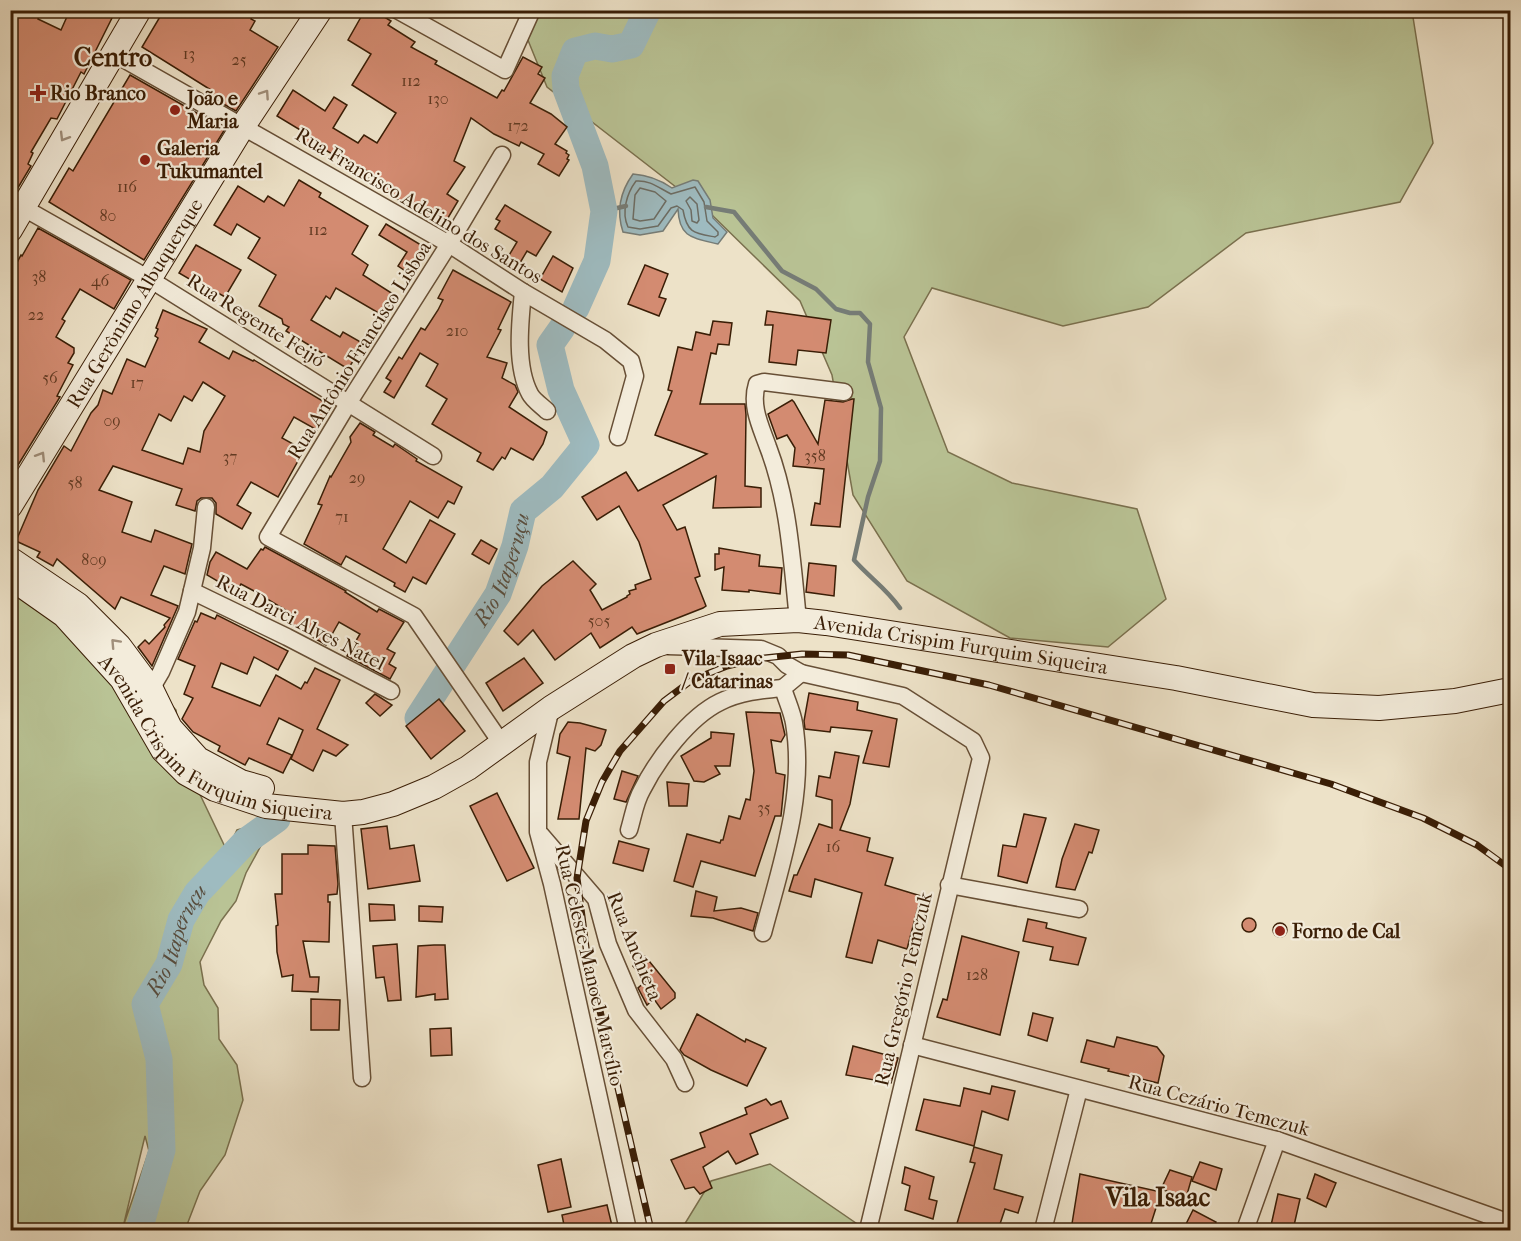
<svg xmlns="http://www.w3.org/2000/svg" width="1521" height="1241" font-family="'IM FELL French Canon',serif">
<rect width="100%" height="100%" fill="#ede2c8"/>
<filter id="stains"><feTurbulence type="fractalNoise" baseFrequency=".00333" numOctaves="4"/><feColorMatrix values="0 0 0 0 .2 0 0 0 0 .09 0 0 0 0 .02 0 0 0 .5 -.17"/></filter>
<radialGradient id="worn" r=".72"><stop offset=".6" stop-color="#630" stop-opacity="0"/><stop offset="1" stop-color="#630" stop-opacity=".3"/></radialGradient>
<!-- green -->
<g fill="#b9c395" stroke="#7a704e" stroke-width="1.5" fill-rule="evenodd">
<path d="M522,10L1412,11L1433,143L1400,202L1246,233L1148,307L1063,326L932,288L904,337L948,452L1012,483L1137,509L1166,599L1108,647L1010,638L907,581L853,495L832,375L800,301L712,215L547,87L519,18Z"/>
<path d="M10,548L83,609L176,710L184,761L227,851L237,830L275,820L246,873L236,901L221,921L200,962L204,985L218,1008L219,1039L237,1065L243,1100L225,1155L200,1191L185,1230H11ZM145,1136L149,1151L124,1224V1223Z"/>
<path d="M770,1164L866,1230H681L711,1181Z"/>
</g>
<!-- water -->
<path fill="#9ebbc0" stroke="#767c76" stroke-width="1.5" d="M633,174C648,175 659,179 672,188L693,180L698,181L710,200L713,218L727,232L718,244C693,238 679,238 678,209L663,231L640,235L623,232C616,211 620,192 633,174Z"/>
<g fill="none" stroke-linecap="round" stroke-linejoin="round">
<!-- shore -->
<g stroke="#6c6c63" stroke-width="1.5">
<path d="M636,181C650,180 659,188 671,194L695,187L704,202L707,221L718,232V235L715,237C694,233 687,233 683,210L677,206L671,208L658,226L640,229L628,227C621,212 627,193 636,181Z"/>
<path d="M640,188L655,192L666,201L654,219L640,221L633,219L635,195Z"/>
<path d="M690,197L697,204L699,220L697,223L692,221L691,210L686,201Z"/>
</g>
<!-- stream -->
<g stroke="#767c76" stroke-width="4.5">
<path d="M706,207L734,212L782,271L816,289L836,309L850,313H860L870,324L868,362L881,408L880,461L868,497L854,560C870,578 886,588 900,608"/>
<path d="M604,211L626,206"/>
</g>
<!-- river -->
<g stroke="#9ebbc0" stroke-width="27">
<path d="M576,308L597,261L604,211L595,166L566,89L565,76L575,51L595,46L612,49L631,45L648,10"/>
<path id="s1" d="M418,718L498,594L515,546L523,511L552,487L586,445L561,390L550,345L562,328"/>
<path id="s2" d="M139,1230L162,1150L159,1059L145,1004L169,964L181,920L197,893L246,841L277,819"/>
</g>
</g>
<!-- building -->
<g fill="#d38b71" stroke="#3a1e06" stroke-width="1.5" fill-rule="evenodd">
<path d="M10,10H30L39,15L38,19L61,30L70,10H116L84,74L81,72L57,119L51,118L31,152L33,153L28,164L31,166L10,201Z"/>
<path d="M164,10H224L233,16L237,10H255L251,19L255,21L250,30L278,47L236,111L207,95L211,90L142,47Z"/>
<path d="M365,10H373L391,21L388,25L415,42L411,47L437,61L435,64L497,98L502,90L504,91L523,57L542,67L538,74L545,78L530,103L551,114L567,127L555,144L567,151L566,153L569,155L567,159L569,160L559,176L538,164L544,154L521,142L519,146L494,134L471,118L454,161L465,167L447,194L458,201L442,228L368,180L372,174L347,159L345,162L316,144L314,148L302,141L307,134L277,116L293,90L325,111L334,97L347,105L333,128L358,143L364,135L377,143L396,113L352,85L371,54L348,40Z"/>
<path d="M130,75L225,129L144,260L49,202L69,168L73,171Z"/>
<path d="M299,180L321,193L319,197L368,226L352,254L368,265L363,275L393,294L391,297L394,299L382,315L336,288L330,299L326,296L311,320L340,337L343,332L364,344L348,369L286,331L289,327L283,324L282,319L259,306L276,275L248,258L260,238L237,224L231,235L214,225L238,186L264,202L268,196L284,206Z"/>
<path d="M505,205L551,232L536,256L527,251L517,268L505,262L517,242L495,229L500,221L496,219Z"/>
<path d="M386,224L426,248L410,274L398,266L407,252L379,235Z"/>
<path d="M38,228L131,280L114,309L80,289L62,319L65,321L56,337L74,348V353L68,363L73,365L57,396L60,397L10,478V276L21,255L22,256Z"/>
<path d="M196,245L241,270L225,297L192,278L191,280L179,273Z"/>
<path d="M553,256L573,268L562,292L540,279Z"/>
<path d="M645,265L668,274L659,297L666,299L659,316L628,304Z"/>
<path d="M453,270L511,302L498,329L501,330L487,357L507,363L502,378L515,385L518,392L509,407L547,432L543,444L533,460L511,448L505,459L502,457L493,470L477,461L481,453L432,424L447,399L426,386L438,364L420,353L394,398L384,392L391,381L386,378L399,357L402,359L421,328L425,330L438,310L443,300L438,298Z"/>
<path d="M163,310L207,329L199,342L229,359L233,351L253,361L254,360L331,406L317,430L294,417L282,438L304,450L278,497L251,482L237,505L251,513L242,529L216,514V503L212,498H201L197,501L195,511L176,505L182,489L113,466L99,490L132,502L122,532L151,542L155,530L192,544L185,574L164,566L151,595L178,606L152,666L138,647L145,640L149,644L165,627L164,625L170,618L121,597L115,609L57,559L53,566L37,557L40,552L16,541L38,490L64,446L71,451L91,413L98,405L103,390L112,394L127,359L145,367L158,338L155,336L158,329L156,328ZM203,382L225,396L204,431L200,452L188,448L183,464L142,450L159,414L171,421L184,396L192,401Z"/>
<path d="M767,311L831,320L826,353L798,350L796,365L769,362L773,325H765Z"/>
<path d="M713,321L732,323L729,345L718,344L716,354L711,353L700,404H745L746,415L745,486L761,488V507L713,508L716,476L663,505L677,530L685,527L700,576L695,578L706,606L703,608L637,634L632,627L600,648L591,633L555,660L533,630L518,645L504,631L542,586L573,561L596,584L590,590L602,610L627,597V596L630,594L629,591L636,589L635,585L651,579L639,542L619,506L597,520L582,497L626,472L638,491L707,454L655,435L672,391L668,390L678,347L692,350L696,332L710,335Z"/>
<path d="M852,399H854L840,527L811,525L815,503L820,504L824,469L793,466L795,448L787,435L777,439L768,414L792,400L794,402L818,444L825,400L843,402Z"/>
<path d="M360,423L375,432L373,435L393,447L395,444L417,459L416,461L462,487L454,504L448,501L438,518L410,501L383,549L406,563L430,520L455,534L426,584L413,577L405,592L394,586L395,583L346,556L341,565L304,544L322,505L318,504L330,476L331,477L351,442L350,437Z"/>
<path d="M481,540L497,549L489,564L472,554Z"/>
<path d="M265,547L346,591L345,592L377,612L379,609L404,622L387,649L395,653L389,664L396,668L390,679L347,656L360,634L339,622L326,645L287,622L292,614L254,591L241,584L236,592L207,575L210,562L216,552L247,569L261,549L263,550Z"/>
<path d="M719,548L760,555L759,566L782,568L780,594L749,590V592L722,590L724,567L715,570V554H719Z"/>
<path d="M809,563L836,566L834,596L806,592Z"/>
<path d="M201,613L215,619L217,615L288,651L278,670L254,657L247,674L221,663L212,687L260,706L276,675L301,689L305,682L307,683L315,668L340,680L317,729L348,745L336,756L323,750L313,771L291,759L303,730L279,718L267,744L292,755L283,773L249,758L245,765L218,751L220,746L193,732L182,719L193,698L184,694L195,666L178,659L195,621L197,622Z"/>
<path d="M524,658L543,683L503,711L486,683Z"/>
<path d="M809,693L858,702L857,710L897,719L889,767L863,763L872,731L831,727L830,732L805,729L804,721Z"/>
<path d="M375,694L392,705L380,716L366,703Z"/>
<path d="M439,699L465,731L431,759L406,726Z"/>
<path d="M746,712L780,713L785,735L781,742L771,740L776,773L785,775L781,816H775L755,876L701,861L693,887L674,881L687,834L720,843L721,840H723L729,816L740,819L746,799L750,800L754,771Z"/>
<path d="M568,722L580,723L606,730L601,745L595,751L586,748L579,819H558L570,757L557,753L560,734Z"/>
<path d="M711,732L734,734L730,766H715L720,774L704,782L694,781L681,756L711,738Z"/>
<path d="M835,752L859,756L850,804L840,830L870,838L867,851L893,858L885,885L921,896L907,949L878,940L872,963L846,957L862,893L815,879L811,897L789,891L794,875H797L819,824L832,828V800L816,796L819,776L830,778Z"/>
<path d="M622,771L638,776L626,802L614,799Z"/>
<path d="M667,782L689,784L687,806H669Z"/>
<path d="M497,793L534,868L507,881L470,806Z"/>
<path d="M1024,814L1046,818L1027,883L998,876L1003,845L1016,847Z"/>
<path d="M1075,824L1099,830L1092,853L1089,852L1075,890L1056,887L1062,859Z"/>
<path d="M387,826L390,849L414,845L420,881L368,889L361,829Z"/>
<path d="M619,841L649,849L643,871L613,863Z"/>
<path d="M308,845L335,846L338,884L337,894L328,895V902H330L329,942L303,941L310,977H319L318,992L292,991L293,975L282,977L277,952L276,926L278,925L275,894H282V854H308Z"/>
<path d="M696,891L717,897L714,911L741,908L758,913L753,931L713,918L691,916Z"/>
<path d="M369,904L394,905L395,920L370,921Z"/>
<path d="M419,906L443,907L442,922L419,921Z"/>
<circle cx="1249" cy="925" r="7"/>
<path d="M1028,919L1047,923L1046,928L1086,938L1078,965L1050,960L1053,947L1023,941Z"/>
<circle cx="1280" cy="930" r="7"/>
<path d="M962,936L1019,952L1000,1035L937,1017L943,999L947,1000Z"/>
<path d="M397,944L401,1000L388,1001L384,977L376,978L373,946Z"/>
<path d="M434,945H445L448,999L435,1000V994L416,997L418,946Z"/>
<path d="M645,956L675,993V998L661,1009L654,999L647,1005L638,988L646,981L633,966Z"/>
<path d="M311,999L340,1000L339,1030H311Z"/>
<path d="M1033,1013L1053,1018L1047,1041L1028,1035Z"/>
<path d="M697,1014L745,1042L746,1039L766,1048L747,1086L711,1070L684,1055L680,1050Z"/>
<path d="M451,1028L452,1055L431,1056L430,1029Z"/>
<path d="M1117,1037L1157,1047L1164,1056L1158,1083L1108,1071L1109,1069L1081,1062L1087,1040L1114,1047Z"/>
<path d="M853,1046L898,1058L891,1083L846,1075Z"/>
<path d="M992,1086L1015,1091L1008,1120L982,1111L974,1146L916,1130L924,1099L960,1106L964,1088L990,1094Z"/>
<path d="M766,1099L771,1105L781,1101L788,1118L750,1134L758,1154L736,1164L728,1151L703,1167L712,1188L700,1194L694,1187L685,1189L671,1160L705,1147L700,1133L747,1114L745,1108Z"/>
<path d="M974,1147L1002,1155L994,1189L1023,1197L1018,1213L1005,1209L998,1230H955L975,1163L970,1162Z"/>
<path d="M561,1159L571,1207L548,1212L538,1165Z"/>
<path d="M1200,1162L1222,1169L1216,1190L1192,1181Z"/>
<path d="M905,1167L934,1177L929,1199L937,1201L933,1219L905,1210L910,1186L902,1183Z"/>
<path d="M1170,1170L1192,1177L1186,1198L1161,1189Z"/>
<path d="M1080,1174L1161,1192L1149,1230H1071Z"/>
<path d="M1315,1174L1336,1183L1326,1207L1307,1198Z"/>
<path d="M1278,1194L1300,1199L1293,1230H1270Z"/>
<path d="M607,1205L613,1230H565L562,1215Z"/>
<path d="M1193,1210L1216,1222L1212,1230H1183Z"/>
</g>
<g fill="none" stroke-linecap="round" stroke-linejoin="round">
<defs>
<g id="street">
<path d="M397,10L505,70L532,10"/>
<path d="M113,53L449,244L523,292L605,340L631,361L635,376L618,437"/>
<path d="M22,207L151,280L433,456"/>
<path d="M523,292C520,322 515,366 530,394C533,400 542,406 547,411"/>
<path d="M192,591L287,637L391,691"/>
<path d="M798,620C792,562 789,502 768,447C761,427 750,406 757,384L764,382L844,392"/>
<path d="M668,646L761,649L778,656L787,665L801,673L903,696L973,741L981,758L868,1230"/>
<path d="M143,693L151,689L161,672L187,612L202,548L206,507"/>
<path d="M551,708L538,762V832L552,884L628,1230"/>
<path d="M502,744L414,616L268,537L349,402L449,244L502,155"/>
<path d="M343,814L362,1078"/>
<path d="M629,830C633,817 635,802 642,790C657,760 689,717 720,702C740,692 761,690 783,688"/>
<path d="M541,835L596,899L608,944L636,1010L674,1059L685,1083"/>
<path d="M949,885L1079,909"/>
<path d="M763,933C781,865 806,794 794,723C792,711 786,699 783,688L801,673"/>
<path d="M912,1045L1277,1140L1510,1223"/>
<path d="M1043,1230L1079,1089"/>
<path d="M1245,1230L1277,1140"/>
</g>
<g id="secondary">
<path d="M10,230L139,10"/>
<path id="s3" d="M10,506L243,126L320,10"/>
<path d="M10,559L78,605L119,646L151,689L170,728L198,759L241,782L262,788"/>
<path id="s4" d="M10,577L64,615L122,679L163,750L186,773L215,789L266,806L343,814L363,812L393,804L434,787L468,768L551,708L633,656L656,645L720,624L798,620L826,623L1176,678L1313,705L1379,708L1455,701L1510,690"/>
</g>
</defs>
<!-- street casing -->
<use href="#street" stroke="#674f36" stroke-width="19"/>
<!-- secondary casing -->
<use href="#secondary" stroke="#3a1e06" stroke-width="26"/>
<!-- street -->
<use href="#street" stroke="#f3ecdb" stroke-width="16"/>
<!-- secondary -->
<use href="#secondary" stroke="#f3ecdb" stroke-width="24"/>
<defs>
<path id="rail" d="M651,1230L587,955L577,878L586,821L602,782L620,751L664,701L692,680L727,666L756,659L802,654L848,655L989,685L1331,784L1423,818L1477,845L1510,869"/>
</defs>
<!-- rail casing -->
<use href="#rail" stroke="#3a1e06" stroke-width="7"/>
<!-- rail -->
<use href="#rail" stroke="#f3ecdb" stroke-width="4.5" stroke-dasharray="14" stroke-linecap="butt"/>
</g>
<!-- one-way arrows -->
<defs><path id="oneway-chevron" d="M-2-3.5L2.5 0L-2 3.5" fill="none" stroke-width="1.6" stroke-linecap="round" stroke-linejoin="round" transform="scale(1.5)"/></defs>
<g stroke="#a08f7b">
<use href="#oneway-chevron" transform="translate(265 94) rotate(-56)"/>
<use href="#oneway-chevron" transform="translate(64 137) rotate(121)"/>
<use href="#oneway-chevron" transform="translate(41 456) rotate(-58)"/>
<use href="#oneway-chevron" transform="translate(115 643) rotate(-133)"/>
</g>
<!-- markers -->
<g fill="#8f2418" stroke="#f3ecdb" stroke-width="2">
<path d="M35 84h6v6h6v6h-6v6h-6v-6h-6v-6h6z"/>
<circle cx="175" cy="110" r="6"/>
<circle cx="145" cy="160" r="6"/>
<rect x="664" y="663" width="12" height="12" rx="3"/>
<circle cx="1280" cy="931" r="6"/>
</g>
<g text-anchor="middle" stroke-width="4.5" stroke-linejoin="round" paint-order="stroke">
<!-- number labels -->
<g font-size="16" fill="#603921">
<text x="189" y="59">13</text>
<text x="239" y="65">25</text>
<text x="411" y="86">112</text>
<text x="438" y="104">130</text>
<text x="518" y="131">172</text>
<text x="127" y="192">116</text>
<text x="108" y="221">80</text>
<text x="318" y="235">112</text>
<text x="39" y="282">38</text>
<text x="100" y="286">46</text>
<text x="36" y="320">22</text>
<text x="457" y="336">210</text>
<text x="50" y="383">56</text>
<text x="137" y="388">17</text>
<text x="112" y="426">09</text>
<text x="815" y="461">358</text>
<text x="230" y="462">37</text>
<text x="357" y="483">29</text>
<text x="75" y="488">58</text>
<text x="342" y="522">71</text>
<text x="94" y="565">809</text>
<text x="599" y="626">505</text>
<text x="764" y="813">35</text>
<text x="833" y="852">16</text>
<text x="977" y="980">128</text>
</g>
<!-- poi labels -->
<g font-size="20" font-weight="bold" fill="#3a1e06" stroke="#f3ecdb" text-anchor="start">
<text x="50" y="100">Rio Branco</text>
<text x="187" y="105">João e<tspan x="187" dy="23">Maria</tspan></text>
<text x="157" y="155">Galeria<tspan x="157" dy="23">Tukumantel</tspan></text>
<text x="682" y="665">Vila Isaac<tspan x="682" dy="23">/ Catarinas</tspan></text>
<text x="1292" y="938">Forno de Cal</text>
</g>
<!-- street labels -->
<g font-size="20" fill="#3a1e06" stroke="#f3ecdb">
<text transform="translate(419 205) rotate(31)" y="7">Rua Francisco Adelino dos Santos</text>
<text dy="7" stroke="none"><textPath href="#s3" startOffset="238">Rua Gerônimo Albuquerque</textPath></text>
<text transform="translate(256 320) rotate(32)" y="7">Rua Regente Feijó</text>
<text transform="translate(359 350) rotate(-58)" y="7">Rua Antônio Francisco Lisboa</text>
<text transform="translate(301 622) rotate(27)" y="7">Rua Darci Alves Natel</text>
<text dy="7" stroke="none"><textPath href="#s4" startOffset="1101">Avenida Crispim Furquim Siqueira</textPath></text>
<text dy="7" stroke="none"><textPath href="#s4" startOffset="272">Avenida Crispim Furquim Siqueira</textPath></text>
<text transform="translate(635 946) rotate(68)" y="7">Rua Anchieta</text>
<text transform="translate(590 965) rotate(77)" y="7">Rua Celeste Manoel Marcílio</text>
<text transform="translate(903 989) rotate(-77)" y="7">Rua Gregório Temczuk</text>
<text transform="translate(1219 1105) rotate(15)" y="7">Rua Cezário Temczuk</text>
</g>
<!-- water labels -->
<g font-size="21" font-style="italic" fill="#584d3e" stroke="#f3ecdb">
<text dy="7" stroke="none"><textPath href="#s1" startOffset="172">Rio Itaperuçu</textPath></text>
<text dy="7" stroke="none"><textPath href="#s2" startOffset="303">Rio Itaperuçu</textPath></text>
</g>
<!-- district labels -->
<g font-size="26" font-weight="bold" fill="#3a1e06" stroke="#f3ecdb">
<text x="113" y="66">Centro</text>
<text x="1158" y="1206">Vila Isaac</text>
</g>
</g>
<!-- margin -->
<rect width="1521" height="1241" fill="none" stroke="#ede2c8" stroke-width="36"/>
<rect x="12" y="12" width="1497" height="1217" fill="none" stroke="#3a1e06" stroke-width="3"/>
<rect x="18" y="18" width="1485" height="1205" fill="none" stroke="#3a1e06" stroke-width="1.5"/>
<rect width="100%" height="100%" filter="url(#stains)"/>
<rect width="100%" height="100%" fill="url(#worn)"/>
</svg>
